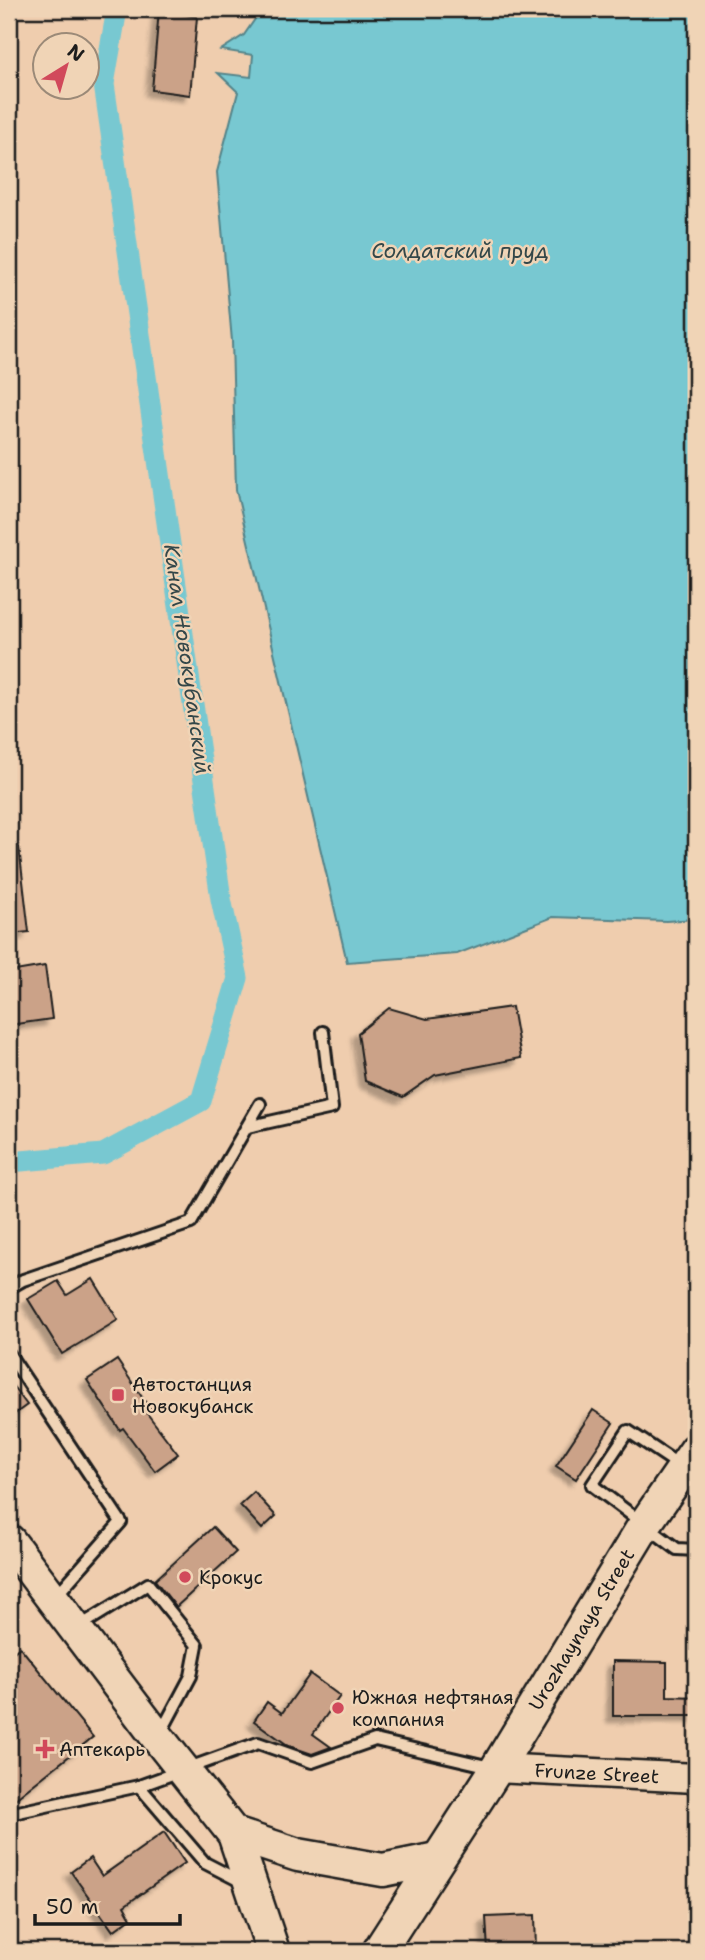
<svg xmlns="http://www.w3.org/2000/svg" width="705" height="1960" font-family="'Shantell Sans',sans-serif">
<defs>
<filter id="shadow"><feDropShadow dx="-6" dy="6" stdDeviation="2" flood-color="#0004"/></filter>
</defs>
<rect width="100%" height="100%" fill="#efcdae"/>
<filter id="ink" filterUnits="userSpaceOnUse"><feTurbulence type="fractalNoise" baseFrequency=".0143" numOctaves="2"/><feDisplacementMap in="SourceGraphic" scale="14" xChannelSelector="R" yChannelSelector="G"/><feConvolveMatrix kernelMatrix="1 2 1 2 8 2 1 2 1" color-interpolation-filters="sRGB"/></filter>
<g filter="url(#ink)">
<!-- water -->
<path fill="#78c8d1" stroke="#538389" stroke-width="2" d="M262,9H696V919L666,921L553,917L457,954L347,962L236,490L232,341L217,172L238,92L218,73L251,77L253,55L221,50L244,35Z"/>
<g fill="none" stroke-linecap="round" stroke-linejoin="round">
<!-- canal -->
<path stroke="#78c8d1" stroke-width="21" d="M9,1162L103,1154L201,1101L238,978L221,899L104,84L117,9"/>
</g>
<!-- building -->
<g fill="#cba288" stroke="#1c1c1c" stroke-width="2" filter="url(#shadow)">
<path d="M159,10L197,17L190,95L152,90Z"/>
<path d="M19,847L29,932L9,934V848Z"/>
<path d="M45,966L52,1019L9,1025V972Z"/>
<path d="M512,1007L521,1058L435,1075L403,1097L365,1081L358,1033L389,1008L427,1019Z"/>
<path d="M93,1279L118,1320L62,1354L28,1299L58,1281L67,1295Z"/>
<path d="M117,1360L150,1409L146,1412L178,1454L155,1471L123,1428L120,1430L87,1380Z"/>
<path d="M9,1381L27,1405L9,1418Z"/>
<path d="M593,1410L613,1423L576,1479L556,1466Z"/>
<path d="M254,1492L276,1516L262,1529L240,1505Z"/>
<path d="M213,1527L236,1552L176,1607L155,1580Z"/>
<path d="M20,1647L93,1737L9,1804V1656Z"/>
<path d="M613,1661L667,1662V1696L696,1697V1716H613Z"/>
<path d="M310,1674L340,1696L313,1734L331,1747L312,1754L289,1746L254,1721L267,1702L282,1713Z"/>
<path d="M164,1832L185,1863L124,1906L131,1918L113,1931L71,1872L90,1858L102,1876Z"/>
<path d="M535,1915L536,1951H488L486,1917Z"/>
</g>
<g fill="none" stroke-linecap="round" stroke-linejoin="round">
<defs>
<g id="service">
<path d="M247,1127L332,1108L323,1032"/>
<path d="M9,1288L23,1280L191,1223L260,1104"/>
<path d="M9,1354L121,1522L55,1597"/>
<path d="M682,1467L628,1431L592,1485L677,1549L696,1550"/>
<path d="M77,1628L148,1584L197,1645L191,1676L159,1736"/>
<path d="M139,1786L205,1863L242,1882"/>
<path d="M9,1814L139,1786L258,1743L312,1762L375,1740L495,1768"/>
</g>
<g id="tertiary">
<path id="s1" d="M497,1768L696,1778"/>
</g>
<g id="secondary">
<path d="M9,1541L158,1738L234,1834L273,1951"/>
<path d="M234,1834L298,1855L383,1870L437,1859"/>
<path id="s2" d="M379,1951L497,1768L645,1524L696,1450"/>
</g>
</defs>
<!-- service casing -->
<use href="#service" stroke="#1c1c1c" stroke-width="16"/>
<!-- tertiary casing -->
<use href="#tertiary" stroke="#1c1c1c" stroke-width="33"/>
<!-- secondary casing -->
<use href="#secondary" stroke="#1c1c1c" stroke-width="37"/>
<!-- service -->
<use href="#service" stroke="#f0d4b6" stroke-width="10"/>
<!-- tertiary -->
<use href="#tertiary" stroke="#f0d4b6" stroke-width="28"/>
<!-- secondary -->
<use href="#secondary" stroke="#f0d4b6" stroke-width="32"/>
</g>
</g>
<!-- markers -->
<g fill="#d1495b" stroke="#f0d4b6" stroke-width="2.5">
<rect x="111" y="1388" width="14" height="14" rx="3.5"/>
<circle cx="185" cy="1577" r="7"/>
<circle cx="338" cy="1708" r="7"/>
<path d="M41.5 1738.5h7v7h7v7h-7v7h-7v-7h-7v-7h7z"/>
</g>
<g text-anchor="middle" stroke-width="5" stroke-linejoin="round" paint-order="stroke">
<!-- poi labels -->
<g font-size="19" fill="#1c1c1c" stroke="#f0d4b6" text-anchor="start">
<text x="132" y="1391">Автостанция<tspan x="132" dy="22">Новокубанск</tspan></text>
<text x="199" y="1584">Крокус</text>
<text x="352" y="1704">Южная нефтяная<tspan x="352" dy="22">компания</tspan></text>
<text x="59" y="1756">Аптекарь</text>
</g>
<!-- street labels -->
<g font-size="19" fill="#1c1c1c" stroke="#f0d4b6">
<text dy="7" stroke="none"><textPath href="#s2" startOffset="380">Urozhaynaya Street</textPath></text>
<text dy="7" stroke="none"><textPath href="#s1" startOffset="100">Frunze Street</textPath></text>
</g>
<!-- water labels -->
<g font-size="21" font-style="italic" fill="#334749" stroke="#f0d4b6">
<text x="460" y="258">Солдатский пруд</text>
<text transform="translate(187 659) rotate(82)" y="7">Канал Новокубанский</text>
</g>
</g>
<!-- margin -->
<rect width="705" height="1960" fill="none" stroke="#f0d4b6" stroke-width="35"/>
<rect x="18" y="18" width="670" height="1925" fill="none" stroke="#1c1c1c" stroke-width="2.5" filter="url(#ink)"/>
<!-- north arrow -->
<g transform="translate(66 66) rotate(37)"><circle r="33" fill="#f0d4b6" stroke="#9b8a78" stroke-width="2"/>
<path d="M0-5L12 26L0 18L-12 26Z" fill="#d1495b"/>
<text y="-10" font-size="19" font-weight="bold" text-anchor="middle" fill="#1c1c1c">N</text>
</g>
<!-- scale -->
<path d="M35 1914v10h145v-10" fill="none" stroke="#1c1c1c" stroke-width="3.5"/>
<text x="46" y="1914" font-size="21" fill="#1c1c1c" stroke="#f0d4b6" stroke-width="5" paint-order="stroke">50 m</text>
</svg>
